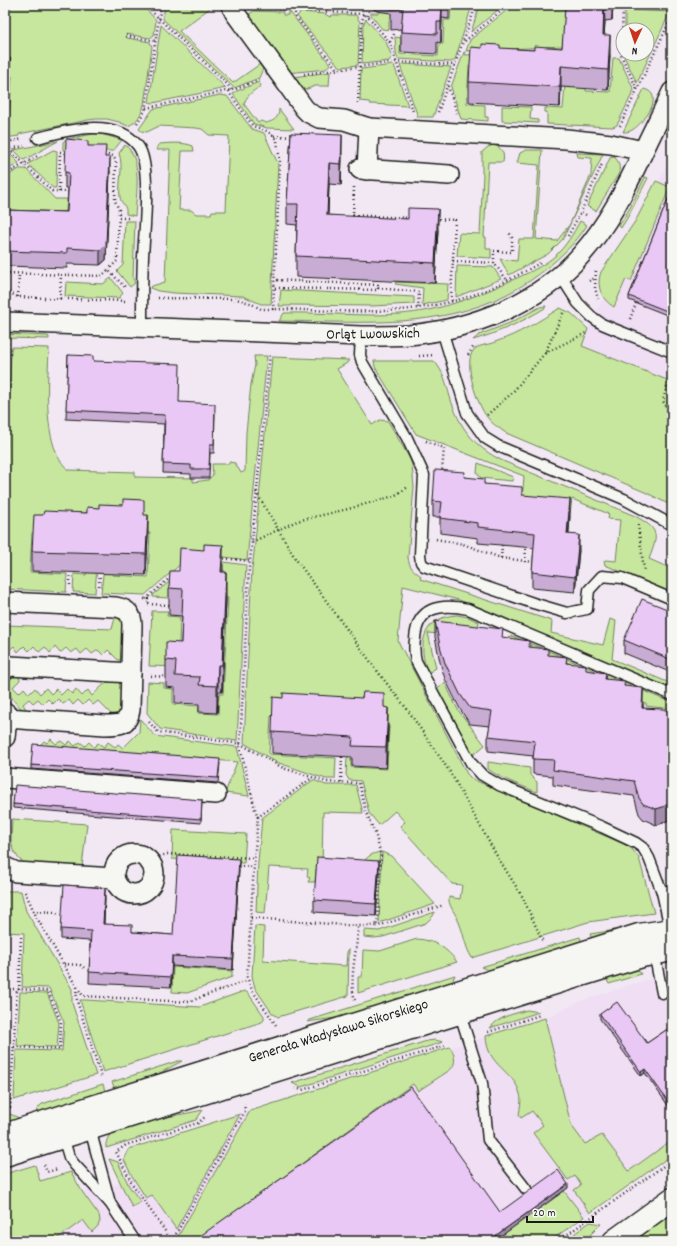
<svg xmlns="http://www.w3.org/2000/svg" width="677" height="1246" font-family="Dekko,sans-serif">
<rect width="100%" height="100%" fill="#f2e8f3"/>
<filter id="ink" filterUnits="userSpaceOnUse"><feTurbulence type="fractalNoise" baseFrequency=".025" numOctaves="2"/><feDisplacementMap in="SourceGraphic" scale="8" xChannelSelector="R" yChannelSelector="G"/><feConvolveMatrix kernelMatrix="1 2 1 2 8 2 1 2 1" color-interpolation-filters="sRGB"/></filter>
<g filter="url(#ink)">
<!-- built -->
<g fill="#f0def4">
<path d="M666,166L672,169V382L582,346L588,329Z"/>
<path d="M670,977L672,978V1155L550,1241H5V1211L121,1183L132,1176L124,1160L129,1149L548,1017L578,1002L643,981Z"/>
</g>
<!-- green -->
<g fill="#c7e79f" stroke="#72825e">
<path d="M5,5H142L156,20L154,35L150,38L126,34L127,38L150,42L152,47L144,105C141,114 138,122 128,126L119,122L107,119H96L88,120L19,134V136L5,138V119H9L12,76L8,75L5,61Z"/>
<path d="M165,5L203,7L204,5H214L179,31L233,83L263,62L264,66L259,78L234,88L163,19Z"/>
<path d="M254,5H320V8Z"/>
<path d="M380,5H394V21H389V30L382,29L371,15V13H380Z"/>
<path d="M451,5H472L455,60L451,62L398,59L396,53L395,37L401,38L400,54L438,56L439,44H443L444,20H450Z"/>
<path d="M480,5H504L471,32Z"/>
<path d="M513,5H572L563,46L474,51L473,50L466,51L470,40Z"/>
<path d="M628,10L670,12L637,83L623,54H647V30H625V11Z"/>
<path d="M254,11L283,12V15H288V12H290L330,64L326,69L287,73L248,20L249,14Z"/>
<path d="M301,12L325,14L330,17L332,15H356L360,22L358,65L341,67L337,64L297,16Z"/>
<path d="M366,19L386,42L392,57L389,61L362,64L363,25Z"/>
<path d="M161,25L226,88L153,103L149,102Z"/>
<path d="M464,52H465V55L498,53L481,67L469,66L467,104L485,105V117H488V121L461,119L451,87Z"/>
<path d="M613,58H619L634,90L617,125L613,127L547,124V112H545V108L563,109L565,84L586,85V91L610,92Z"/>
<path d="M403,64L451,67L433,117H418L400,65Z"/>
<path d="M394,65L408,106L370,104L369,102L360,101L361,69Z"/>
<path d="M330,72L329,86H315L302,91L293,77Z"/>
<path d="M259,82L261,86C254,90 246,96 244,104L258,123L261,121L266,123C274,121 279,118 279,109L294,129L267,128L254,124L233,94L237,91Z"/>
<path d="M644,89C647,90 650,91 652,94C658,105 641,125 632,130C629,132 626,132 623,132Z"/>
<path d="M220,95L227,96L252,129L264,133L278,164L271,304H261L243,296L174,293L158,291L150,288L152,286L165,282L170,150H156L158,145L160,144C169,143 184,142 193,146L194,151H182L179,210H191L196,214H211L212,211H226L229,136L209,135L202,129L196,128L159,126L147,132L141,131L139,129L153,109Z"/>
<path d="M502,106L531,107L530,119L538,120V123L502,121Z"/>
<path d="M93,134H101L122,140L113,151L63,150V142L66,139Z"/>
<path d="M58,141L24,160L14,150Z"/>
<path d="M125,145C143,158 136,196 135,216L126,214C127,204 121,205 120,197C118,183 124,168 119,153Z"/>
<path d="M493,145C502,147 505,154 503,162H488L484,237H486V249H491V258L457,256L459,233L480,234L483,174L482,173V152L488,147Z"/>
<path d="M53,150L57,151L56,188H53L28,164Z"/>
<path d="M526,150H542L536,239L557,241L570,224L591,175L592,158L578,157L577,153L603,154L563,239L548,254L509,275L500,259L517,261L519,239H534L539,165L517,163L520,153Z"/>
<path d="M5,151L8,152L19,163L5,171Z"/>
<path d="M611,156C619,158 620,166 619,173L596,211L587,206Z"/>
<path d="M19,169H26L55,199H67L65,222L5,219V177Z"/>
<path d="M645,177L648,178L629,215L621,228L619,226L631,206Z"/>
<path d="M656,181L670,187L631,281L626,279L614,307C601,299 596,286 601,272L636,220Z"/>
<path d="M125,221H135L133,278L135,283L130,287L117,271L123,265Z"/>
<path d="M580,221L587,225C577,242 561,256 546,269C466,333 374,322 279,321L284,313C323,312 362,317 400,314C440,311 475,297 510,281C526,274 542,267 555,256C566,246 573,234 580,221Z"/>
<path d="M457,266L493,267L501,279L456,297Z"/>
<path d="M111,278L123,293L119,298L65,296L66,282L103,284Z"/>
<path d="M396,282L448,284L447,300L422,305L423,288L395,284Z"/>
<path d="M281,290L414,297V304L371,306L291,305V306H279Z"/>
<path d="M546,306L545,308C522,322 498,333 473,340L479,335L512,322L540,307Z"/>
<path d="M560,308L571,313L588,329L582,346L672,382V506L647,493L506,433C499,428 492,424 487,417C478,406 463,364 473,351C476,345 489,345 495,342C519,334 539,321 560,308Z"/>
<path d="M5,334L48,336L49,337V339L5,338Z"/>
<path d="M11,347L49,348C48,380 44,422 56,452C58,459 63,464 68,470L135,472V477L193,478V482L208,480L213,475L212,464H229V462L235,463L241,473L245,471L246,433L251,384L255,365L254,356H267L247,560L217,556H190L145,595L101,593L104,566H112V575L148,577L150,533H32L30,572L67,574L66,592L5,589L6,478Z"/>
<path d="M272,357L349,360L347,363L337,369L372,425L380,420L388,421L410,459L412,465L414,487L408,557C409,567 413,570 421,576L420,579L552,621L551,633L603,645L610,619L616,621L612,659L672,684V689L459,600L403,586L398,641L467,774L472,779L624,844L632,849L639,858L654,913L588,922L472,958C464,946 464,931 457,918C454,911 448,905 449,897L460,899L462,885L452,884L400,826L405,822L395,811L379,825L369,813L361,781L349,780L346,775L347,758H351V767L387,769L389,726L271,716L269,754L336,758L335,779H326L276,762L244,743L252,568L254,553Z"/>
<path d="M374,361H434C444,372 446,383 450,397C459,427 474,447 503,461L635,516C659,529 659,534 649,559L672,569V593L605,565L604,561L606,560L616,561L620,520L608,519L609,514L572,499L570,514L522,501L524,476L416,434L375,367Z"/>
<path d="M478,463L513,477L512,481L481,478L477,473Z"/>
<path d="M216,561L246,565L237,741L160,729L147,713L148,682L164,683V688L173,689V704L199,706L198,713L218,714L219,694H223L228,598H223L224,570L203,569L170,595L169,598L153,597V595L173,579Z"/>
<path d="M87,565H97L95,593L73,592L74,574L86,575Z"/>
<path d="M152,611H168L167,616L180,617L178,667L149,666Z"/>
<path d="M116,614L122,617L123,660H118L108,650L103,655L98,650L92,654L87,649L81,654L77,649L71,653L66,648L60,653L55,647L50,653L45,647L39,652L34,646L29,651L24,646L18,652L14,646L8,651L5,647V625L112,629Z"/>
<path d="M457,615L468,617L479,622L477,633L460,636L428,633L436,668L428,673C417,645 422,617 457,615Z"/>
<path d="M512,636L672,703V709L646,706V703L626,700L531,661L532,646L509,644L510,637Z"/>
<path d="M19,676L20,680L13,687L19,693L24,688L29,694L35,688L40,694L46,688L51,694L56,689L61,695L67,689L72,694L76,689L82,696L88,690L92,696C101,687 108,677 121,684L123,710L117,716L111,714L98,701L93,705L88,700L83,705L78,700L73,705L69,700L63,704L58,699L53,704L48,699L43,704L38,699L33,703L29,699L23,704L27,711H25C16,705 4,692 10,680C12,677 15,676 19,676Z"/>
<path d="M445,683L458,710L485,745L473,755L437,688Z"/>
<path d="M140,719L155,736L237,747L249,796L225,793L237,762L39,746L44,741L47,743L51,739L56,744L61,741L66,745L70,741L75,746L80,742L85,746L89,742L94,747L98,743L104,747L108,742L115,747L118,744L123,748L139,732Z"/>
<path d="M488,762L530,768V775L537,782V792C520,785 503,780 488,769Z"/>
<path d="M313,780L326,785H356L363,813L323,812L322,868L362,866C365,857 371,854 380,852L378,872L316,869L315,882H308L310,878L307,877L308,869L269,867L265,913L256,912L258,862L262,818Z"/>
<path d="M12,819L87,824L82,867L27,865L19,859L13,850L11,840Z"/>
<path d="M173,830L246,834L244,863L172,859Z"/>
<path d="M382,852L391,856L435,904L379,923Z"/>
<path d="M8,891H21L26,911L72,989V1003L96,1075L14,1100L16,1050L62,1051L64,1022L49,988L22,987L24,933L5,932V896Z"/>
<path d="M435,912L433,916L426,923L383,937L374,938L364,937V930L379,931Z"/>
<path d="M255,926L264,927L263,960L346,966L347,952L349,949L348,996L278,1017L272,1013L255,988L252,976Z"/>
<path d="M622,929L593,942L590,934Z"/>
<path d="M580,937L583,946L490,971L481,967Z"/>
<path d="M417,939C434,940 447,948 457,962L358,993V977H362L363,950L380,951Z"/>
<path d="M631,966L638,970L641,974L609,984L604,974Z"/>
<path d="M173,967L232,971V977L187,993L172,992Z"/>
<path d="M455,975L452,982L443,989L363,1014L307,1022L310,1020Z"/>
<path d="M244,991L248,993L264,1016V1020L262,1022L103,1072L80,1000H86L200,1007Z"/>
<path d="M20,992L47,993L59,1023L57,1047L17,1046Z"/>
<path d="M527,1010L539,1012L490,1028C499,1016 514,1014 527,1010Z"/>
<path d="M545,1018L571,1125L585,1144L602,1135L629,1171L672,1140V1155L590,1213L574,1190L581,1185L575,1176L568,1180L533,1133L543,1125L532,1111L521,1118L519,1115C520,1108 522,1100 520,1094C514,1070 487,1067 486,1036Z"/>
<path d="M435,1040L443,1042L301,1087L292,1083L427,1041Z"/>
<path d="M450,1047C455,1055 457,1063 450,1070L418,1091L413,1084L194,1241L176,1240L250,1111Z"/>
<path d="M178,1061H182L140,1084L116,1092L112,1082Z"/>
<path d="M5,1079H8V1102L5,1103Z"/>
<path d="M103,1084L106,1095L36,1118L37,1109L42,1104Z"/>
<path d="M203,1110L196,1120L106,1148C105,1139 111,1132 118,1127Z"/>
<path d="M10,1114L19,1118L23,1122L5,1128V1115Z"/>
<path d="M240,1114L176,1229L152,1195L146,1198L132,1176L124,1160L129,1149Z"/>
<path d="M109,1159L118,1162L129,1186L141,1202L132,1207Z"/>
<path d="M35,1165L40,1181L71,1172L83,1193L99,1215L100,1221L98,1226L92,1232L83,1220L54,1241H5V1174Z"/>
<path d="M564,1191L584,1217L550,1241H494Z"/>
<path d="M672,1214V1234L663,1241H634Z"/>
<path d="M590,1222L601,1224L584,1241H580L574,1234Z"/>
</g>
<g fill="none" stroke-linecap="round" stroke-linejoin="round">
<defs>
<g id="lane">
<path d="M38,138C67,130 116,117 138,146C152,164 144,233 143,257C142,280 142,304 142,327"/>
<path d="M560,275L578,303L592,317L602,324L614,329L672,352"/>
<path d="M442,330L467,413L485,438L498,446L624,499L672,525"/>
<path d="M361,336L360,355L362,362L407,438L424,475L420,555L421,562L424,566L533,603L567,613L587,609L589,590L602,576L622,578L672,599"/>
<path d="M662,892L672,890"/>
<path d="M671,933L662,892L649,858L643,848L636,843L602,827L499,785L482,775L471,763L416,661C414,653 414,647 415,639C417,607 440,603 468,609L672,695"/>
<path d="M654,952L662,993"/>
<path d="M459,1011L482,1083L488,1140L526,1189"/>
<path d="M88,1127L90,1129L110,1203"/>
<path d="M64,1135L63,1137L69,1157L74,1164L110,1203L135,1241"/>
</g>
<g id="street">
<path d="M231,5L235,13L282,77L304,108L309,113L319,118L344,120L369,128L566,139L611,144L643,151"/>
<path d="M360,169L449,175"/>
<path d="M367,170L369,128"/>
<path d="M5,322L361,336C377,336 393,336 409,335C472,329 538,304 581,255C608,225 626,188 643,152C652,132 663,112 672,92"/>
<path d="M5,602L116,607C127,609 132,614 132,625L130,710C128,725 119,725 105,725L7,718"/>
<path d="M5,669L10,666L131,673"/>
<path d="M5,712L7,718L5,737"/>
<path d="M5,778L216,794"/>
<circle cx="134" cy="874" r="20"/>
<path d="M5,867L16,872L114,878"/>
</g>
<g id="secondary">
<path d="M5,1135L32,1126L639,935L672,930"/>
<path d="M5,1155L481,1006L642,956L672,950"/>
<path d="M614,1241L672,1199"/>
</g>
</defs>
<!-- lane casing -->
<use href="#lane" stroke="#1c1c1c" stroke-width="13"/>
<!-- street casing -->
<use href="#street" stroke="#1c1c1c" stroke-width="22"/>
<!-- secondary casing -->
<use href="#secondary" stroke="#1c1c1c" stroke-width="25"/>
<!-- path -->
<g stroke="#1c1c1c" stroke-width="2.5" stroke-dasharray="1 3" stroke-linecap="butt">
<path d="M145,5L228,85L231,90"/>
<path d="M331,5L334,7V12"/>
<path d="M629,5V7L672,10"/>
<path d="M629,7L623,10L621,55L637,89"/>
<path d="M258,8L364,14L368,16L390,43L413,111"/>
<path d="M294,9L296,17L336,68"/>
<path d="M368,16L370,6"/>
<path d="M126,36L156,41"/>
<path d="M465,41L508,5"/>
<path d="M390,42L395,32"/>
<path d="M304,74L396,62L456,65"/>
<path d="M448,86L457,113"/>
<path d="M229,91L230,94L253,126L265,130L274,136L277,141L280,162L273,311"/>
<path d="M358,103L362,21L364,14"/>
<path d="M146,108L236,89L259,80"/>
<path d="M438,112L476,5"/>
<path d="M137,123L145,111L161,5"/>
<path d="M620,126L672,16"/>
<path d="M274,136L294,137"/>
<path d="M5,145L7,142L23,139"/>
<path d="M5,146L9,149L24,146"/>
<path d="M9,149L52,191L69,192"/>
<path d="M60,152L69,153"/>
<path d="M104,154L113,156L116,161L115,201L119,210L117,261L108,270"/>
<path d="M5,175L39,155"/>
<path d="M354,187L353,215L410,218"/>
<path d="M59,192L60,152"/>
<path d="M586,215L581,212L602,164"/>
<path d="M119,218H130"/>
<path d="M435,219L455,220L451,297L452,301"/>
<path d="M568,236L581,212"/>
<path d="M453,261L494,263L507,280"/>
<path d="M494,263V251L512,252V238L509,232"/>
<path d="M596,271L595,288L598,299"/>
<path d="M5,273L102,276L108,270L126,288"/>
<path d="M589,281L595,278"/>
<path d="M275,288L378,290V285L275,280"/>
<path d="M378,288L419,292L418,308"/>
<path d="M5,293H10L18,297L126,301"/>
<path d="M18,297L19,274"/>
<path d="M158,298L236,299L250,303L261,309H274C329,310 387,316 441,304C476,297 510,280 540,263"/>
<path d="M60,299L61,275"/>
<path d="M630,319L636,303"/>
<path d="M545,353L586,333"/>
<path d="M468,355L474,346"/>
<path d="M419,356L434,355"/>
<path d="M672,367L663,401L672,417"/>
<path d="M487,415L512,393L545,353L564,311"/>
<path d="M5,416L8,342"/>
<path d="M426,441L444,448L442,472"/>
<path d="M256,492L295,558L381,676L407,709L450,772L497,856L522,896L543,942"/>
<path d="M638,525L644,570"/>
<path d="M436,539L463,544L501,558L534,562"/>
<path d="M252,542L297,521L348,509L394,496L408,487"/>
<path d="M220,558L250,561"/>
<path d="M501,558L502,545"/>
<path d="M525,562L526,548"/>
<path d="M70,585V573"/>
<path d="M99,586L100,571"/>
<path d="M144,599H149L148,605"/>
<path d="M146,599L172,576"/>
<path d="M148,604L170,605"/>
<path d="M151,676L166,677"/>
<path d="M149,722L158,732L241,744L283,768L327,782L359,783L366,812L375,833L381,855L378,917L376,927"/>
<path d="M341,782L342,757"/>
<path d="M258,817L255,809L240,747L249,568L251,552L270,353"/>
<path d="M148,860L167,854L254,858"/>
<path d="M238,866L254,867"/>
<path d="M25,892L37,918L76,986L77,1001L102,1079"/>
<path d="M33,911L54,912L59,914"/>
<path d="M251,918L358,926"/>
<path d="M64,964L80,965L86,969"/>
<path d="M77,987L83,996L188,1002L248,980"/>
<path d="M5,989H17"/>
<path d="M19,990L21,935"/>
<path d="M355,1000C348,981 358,947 358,926H378L444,905"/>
<path d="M276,1025L252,990L247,977L255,849L258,817L312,778"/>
<path d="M488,1032L540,1015"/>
<path d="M295,1088L302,1090L447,1045"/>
<path d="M10,1108L17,989L48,991L61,1022L60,1049L14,1047"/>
<path d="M5,1109L12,1107"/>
<path d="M44,1165L47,1172L58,1169"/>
<path d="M172,1241L133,1185L116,1152L126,1145L198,1123L206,1116"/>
<path d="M172,1241L245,1111L244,1104"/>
<path d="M558,1241L672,1160"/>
</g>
<!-- lane -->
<use href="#lane" stroke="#f6f6f2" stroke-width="10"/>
<!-- street -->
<use href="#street" stroke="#f6f6f2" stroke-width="19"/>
<!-- secondary -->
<use href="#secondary" stroke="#f6f6f2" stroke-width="22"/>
</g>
<!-- wall -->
<g fill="#c9acd3" stroke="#1c1c1c">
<path d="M368,5H449V19L442,18L441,43L437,42V54L401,52V29L391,30V13L377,11Z"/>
<path d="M569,5H613L612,20L605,21L604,35L610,56L608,90L561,87L560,107L469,102V82L482,48L534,50L562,48Z"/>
<path d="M5,43L6,57L10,78L8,118H5Z"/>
<path d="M291,133L342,156L341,185L329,184L328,215L438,230L435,283L296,277V256L297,225L287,224V204Z"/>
<path d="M88,146L106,157L110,172L106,260L100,265L67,264V268L5,266V210L67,212L68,188H65V172Z"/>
<path d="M672,189V317L629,300V296Z"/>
<path d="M68,355L93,361L179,402L215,413L214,453H210L209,478H191V474L163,473L164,424L66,419Z"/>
<path d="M465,477L484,484L522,495L570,515L569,534L579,550L575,592L532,588V572L534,548L478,543V538L440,533V517H433V501Z"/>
<path d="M87,513L144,515L148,536L146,575L32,571V551L43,515Z"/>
<path d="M223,572L226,600L222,692H218L217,713L199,712V704L175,703V688L166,687V660L181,643L182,616L169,615V588Z"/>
<path d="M672,611V673L624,653V640Z"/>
<path d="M435,621L503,638L529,647L606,679L625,686L643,704V708L672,714V818L663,823L656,825L643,819L639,814L634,796L553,785V776L533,774V756L488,751V736L490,726L470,724L460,709L445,679L440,662L435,637Z"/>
<path d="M384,707L388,728L386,768L352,766V757L272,753V732Z"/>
<path d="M220,763L218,783L31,769V765Z"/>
<path d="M202,800L201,823L13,808V804Z"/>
<path d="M239,869L233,970L172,966L171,987L89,983L90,941L61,939V929L105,898L104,924L132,932L173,935Z"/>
<path d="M379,873L376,916L314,912V900Z"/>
<path d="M600,1014L647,1043L672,1026V1111L645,1073L641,1076L600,1019Z"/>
</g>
<!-- shaded-wall -->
<g fill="#a48cac" stroke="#1c1c1c">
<path d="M322,5H330L322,11Z"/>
<path d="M442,5V18L441,43V22Z"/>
<path d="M604,5L605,21L603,55V35Z"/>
<path d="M612,5H613L612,20Z"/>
<path d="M610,35V56L608,90V70Z"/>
<path d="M10,58V78L8,118V97Z"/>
<path d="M561,66V87L560,107V87Z"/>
<path d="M342,135V156L341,185V164Z"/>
<path d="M110,157V172L106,260L100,265V250Z"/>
<path d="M329,163V184L327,236V215Z"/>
<path d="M438,209V230L435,283V263Z"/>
<path d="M570,499V515L567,549V534Z"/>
<path d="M148,515V536L146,575V554Z"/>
<path d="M579,535V550L575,592V577Z"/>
<path d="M223,545V572L221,599V572Z"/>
<path d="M226,572V600L222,692V665Z"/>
<path d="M218,665V692L217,713V686Z"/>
<path d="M643,688V704L642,723V708Z"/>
<path d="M388,708V728L386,768V747Z"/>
<path d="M672,802V818L663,823L656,825V809Z"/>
<path d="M239,859V869L233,970V959Z"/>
<path d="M379,861V873L376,916V904Z"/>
<path d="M105,888V898L103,934V924Z"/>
<path d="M172,956V966L171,987V977Z"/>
<path d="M645,1069V1073L641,1076V1072Z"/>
<path d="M568,1184V1188L494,1241H488Z"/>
</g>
<!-- building -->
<g fill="#eac8f5" stroke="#1c1c1c">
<path d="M391,5H442L441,22H437V34L401,32L403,8L391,9Z"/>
<path d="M569,5H604L603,35H610L608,70L561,66L560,87L469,82L471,47L482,48V44L500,45V48L534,50V46L562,48L565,7H569Z"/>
<path d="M5,43H6V57L10,58L8,97H5Z"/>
<path d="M291,133L342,135L341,164L329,163L327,215L408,219V208L438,209L435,263L296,256L298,204H287Z"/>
<path d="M66,139L88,141V146H106L105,157H110L106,244L100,250L67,248V253L5,251V210L67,212L69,173L65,172Z"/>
<path d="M672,189V313L629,296Z"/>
<path d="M68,355L93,356V361L180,364L179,402L215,404L214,444H210L209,469H191V465L163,464L165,415L66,410Z"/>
<path d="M435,470L465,472L464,477L484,479V484L522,487V495L570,499L567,534L579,535L575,577L532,572L535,533L478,527V523L440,518L442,502L433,501Z"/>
<path d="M123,499L144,500V515H148L146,554L32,551L34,515H43L44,511L87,513V507L99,508V504L123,505Z"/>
<path d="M204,544L223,545L221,572H226L222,665H218L217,686L199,685L200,677L175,676L176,661L166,660V642L181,643L183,589L169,588L170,571H179L180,548L204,550Z"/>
<path d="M642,599L672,611V660L624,640Z"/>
<path d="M435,621L503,629L502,637L529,641V647L548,649V655L567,657L566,663L586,665V670L606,673L605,679L625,681L624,686L643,688L642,708L663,709L670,712L672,714V802L663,807L656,809L643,804L639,798L634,781L553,770L554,760L533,759L535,741L488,736L492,711L470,708L460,694L445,663L440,646Z"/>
<path d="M363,692L384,693V707L388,708L386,747L352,746L353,737L272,732L273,697L283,698V693L362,698Z"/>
<path d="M33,744L220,759L218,778L31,765Z"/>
<path d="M15,785L202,800L201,819L13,804Z"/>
<path d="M178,855L239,859L233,959L172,956L171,977L89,972L91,931L61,929L64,885L105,888L103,924L132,925V932L173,935Z"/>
<path d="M317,857L379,861L376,904L314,900Z"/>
<path d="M617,1002L647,1043L672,1026V1107L645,1069L641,1072L600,1014Z"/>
<path d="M411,1087L500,1212L558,1170L568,1184L488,1241H193Z"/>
</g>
</g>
<g text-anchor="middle" stroke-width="3.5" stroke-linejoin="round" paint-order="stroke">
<!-- street labels -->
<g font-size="15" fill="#1c1c1c" stroke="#f6f6f2">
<text transform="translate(373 333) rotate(-1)" y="5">Orląt Lwowskich</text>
<text transform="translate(338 1030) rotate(-17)" y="5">Generała Władysława Sikorskiego</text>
</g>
</g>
<!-- margin -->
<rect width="677" height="1246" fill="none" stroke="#f6f6f2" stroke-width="20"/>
<rect x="10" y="10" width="657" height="1226" fill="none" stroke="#1c1c1c" stroke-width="1.5" filter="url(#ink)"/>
<!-- north arrow -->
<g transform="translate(635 42) rotate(183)"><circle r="19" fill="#f6f6f2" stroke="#9f9f9c"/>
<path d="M0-3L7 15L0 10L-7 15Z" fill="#c8321e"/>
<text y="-6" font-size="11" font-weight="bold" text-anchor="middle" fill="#1c1c1c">N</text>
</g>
<!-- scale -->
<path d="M527 1216v6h66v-6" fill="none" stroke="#1c1c1c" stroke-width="2"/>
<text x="533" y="1216" font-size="12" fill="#1c1c1c" stroke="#f6f6f2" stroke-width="3" paint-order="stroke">20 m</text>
</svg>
